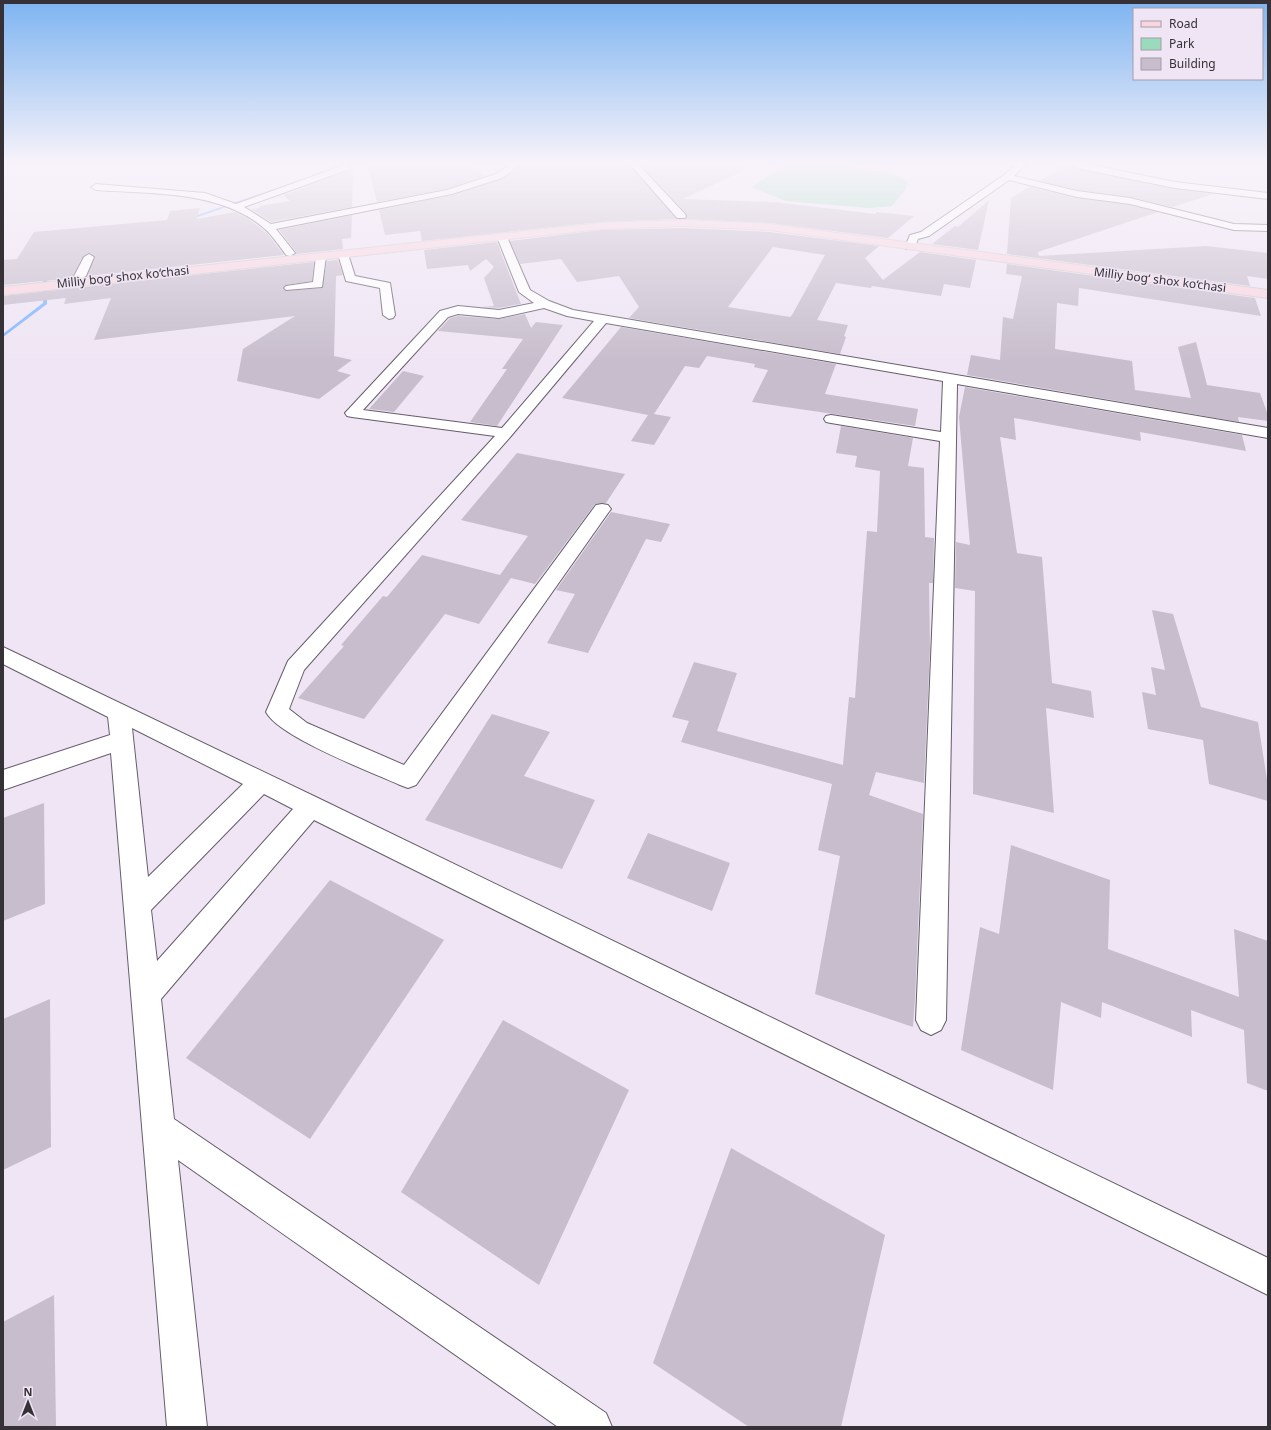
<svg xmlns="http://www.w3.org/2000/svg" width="1271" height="1430" font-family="'Noto Sans',sans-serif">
<rect width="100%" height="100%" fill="#efe5f4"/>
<!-- green -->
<path fill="#9bdbbd" d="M813,162L893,173L908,182L905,190L892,206L869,208L786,201L751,187L783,167Z"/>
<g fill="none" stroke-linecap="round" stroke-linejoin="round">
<!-- stream -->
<g fill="#7db5fe" fill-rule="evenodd">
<path d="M354,162H358L337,170L334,169Z"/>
<path d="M303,179L306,180L189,220L186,219Z"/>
<path d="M97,249L100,250L75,262L72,261Z"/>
<path d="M45,278L47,279V304L3,337V334L43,303V279Z"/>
</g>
</g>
<!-- building -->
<g fill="#c7bdcc" fill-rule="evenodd">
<path d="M401,162H442L445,164L463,162L485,176L447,189L377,202L368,167Z"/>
<path d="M549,162H627L676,219L601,222L422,241L420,231L385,235L379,210L452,195L502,179L520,165Z"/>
<path d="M638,162H762L683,199L774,202L876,214V212L914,216L888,238L769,223L686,219V213Z"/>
<path d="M1065,165L1076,169L1175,189L1213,194L1173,207L1130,197L1077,190L1040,181Z"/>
<path d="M353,167L352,207L271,222L251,209L260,208L259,206L290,201L283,195L351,170Z"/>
<path d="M1030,187L1077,198L1130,205L1158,212L1038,252L1039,256L1206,246L1268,253V279L1247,276L1250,286L1007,254L1011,198Z"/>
<path d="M989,200L978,250L932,244L955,226L958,227Z"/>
<path d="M200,208L197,219L235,212L247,218L267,233L284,255L87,276L95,257L88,253L83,256L73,275L74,278L3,285V260L17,259L34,232L167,220L170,211Z"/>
<path d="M352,215L351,238L342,239L343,249L296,254V252L279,230Z"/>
<path d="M685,228L769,232L879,246L865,258L883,280L920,252L976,260L970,288L944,284L941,296L872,286L871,288L836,283L817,320L848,325L844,336L846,337L840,354L629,318L639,307L619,276L577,282L561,259L520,264L510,241L601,230ZM773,247L825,255L792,315L790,317L728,307Z"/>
<path d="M497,242L521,304L499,308L482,307L494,306L484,278L494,267L486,259L470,271L468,265L427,269L424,250Z"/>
<path d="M338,260L343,275L336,276L334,356L352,360L337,371L351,375L319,399L237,381L243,349L295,316L94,340L111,298L64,304L66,298L3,305V296L314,262L312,281L286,285L282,288L286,291L322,288L327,261Z"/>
<path d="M1007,264L1255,298L1261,316L1079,288L1078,306L1057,303L1055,349L1132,361L1135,390L1191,398L1178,347L1196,342L1207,385L1260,393L1268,415V421L1238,417L1239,422L967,375L971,355L1000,360L1003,317L1013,319L1022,276L1006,274Z"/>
<path d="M525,314L531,328L536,322L563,325L497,426L470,422L507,369H502L523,339L438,331L450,318L458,316L499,319Z"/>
<path d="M621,327L836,364L825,394L918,409L915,426L752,402L768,370L754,367L755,364L707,356L699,368L685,366L654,414L671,417L654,445L631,441L648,415L562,398Z"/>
<path d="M403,371L424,376L394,412L369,409Z"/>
<path d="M965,387L1242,435L1246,451L1140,432L1141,441L1014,418L1016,440L1000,437L1017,553L1042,557L1052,683L1091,691L1094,718L1046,708L1054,813L973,794L975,591L955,588L956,542L970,545L959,417Z"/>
<path d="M841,426L913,438L908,466L924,468L925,537L934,538L933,583H929L930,649L924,783L876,772L869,795L923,814L915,998L913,1027L815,994L840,856L818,850L832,784L681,742L689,721L672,717L694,662L737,673L717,731L843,765L849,697L855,698L867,531L877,532L880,471L855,467L857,456L836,453Z"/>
<path d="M517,453L625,474L606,503L595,504L535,584L511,578L479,624L445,614L364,719L298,698L344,646L341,645L383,596L387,597L422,555L500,575L528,536L461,520Z"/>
<path d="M611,512L670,524L661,542L646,539L588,653L547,643L575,594L556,590Z"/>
<path d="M1152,610L1173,614L1201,707L1258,722L1268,786V801L1209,784L1203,740L1148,729L1142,692L1156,695L1151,667L1165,670Z"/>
<path d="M492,714L550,732L524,776L595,800L562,869L425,820Z"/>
<path d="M44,803L45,904L3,921V818Z"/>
<path d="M648,833L730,863L712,911L627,878Z"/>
<path d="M1011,845L1110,880L1108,949L1239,997L1234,929L1268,941V1091L1247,1083L1244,1030L1191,1010L1192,1037L1102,1002L1101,1018L1061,1002L1053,1090L961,1050L980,927L999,934Z"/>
<path d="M330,880L444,940L310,1139L186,1058Z"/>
<path d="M50,999L51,1147L3,1170V1019Z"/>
<path d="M503,1020L629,1090L539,1285L401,1192Z"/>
<path d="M731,1148L885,1235L841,1427H749L653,1363Z"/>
<path d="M54,1295L56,1427H3V1322Z"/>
</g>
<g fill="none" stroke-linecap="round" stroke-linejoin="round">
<defs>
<g id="minor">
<path d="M508,162H516L519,165L502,178L452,194L276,229L295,253L290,256L286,255C280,247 273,236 265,229C221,190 151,194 96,190L91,187L96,184L205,193L236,204L344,165H350V169L244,207L271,224L447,190L496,174L510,165Z"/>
<path d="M628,162H636L685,214L686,216L685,218H677Z"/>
<path d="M1019,162H1028L1014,176L1077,191L1130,198L1234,224L1268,225V231L1234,230L1130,204L1077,197L1009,180L929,236L918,239L914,249H906L905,247L910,235L921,232L1004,175Z"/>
<path d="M1068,162H1077L1175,182L1268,193V199L1175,188L1076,168Z"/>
<path d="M502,234L507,237L530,290L549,301L573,310L1268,428V438L957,384L946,1020L941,1030L931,1035L921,1030L916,1020L940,441L831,423L826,422L824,419L826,416L831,415L941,432L943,381L606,323L511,436L304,670L289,709L307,723L404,765L596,505L602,504L608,505L611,509L608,513L416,785L408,788L400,785C371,772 279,737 266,712L288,661L495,436L352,417L347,416L345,413L440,311L458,306L499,310L534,303L519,292L497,237ZM544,308L567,316L594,321L502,428L363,410L448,317L458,314L499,318Z"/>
<path d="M343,251L348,254L355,276L390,283L395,315L393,318L389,319L383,315L380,288L346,281L338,254Z"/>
<path d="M321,253L326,256L322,287L286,290L284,288L286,286L313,282L316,256Z"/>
<path d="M89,254L94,257L86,276L80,279L76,278L74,276L84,257Z"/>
<path d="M3,647L320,799L1268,1258V1295L314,820L161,999L174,1119L606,1413L612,1427H558L178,1160L207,1427H167L111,753L3,790V770L110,735L108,717L3,664ZM132,728L243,784L148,877ZM264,794L293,809L157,961L151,910Z"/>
</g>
<path id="major" d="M685,220L769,224L1268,290V298L769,230L685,226L601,229L3,295V287L601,223Z"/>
</defs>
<!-- minor casing -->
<use href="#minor" stroke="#665d6a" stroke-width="2"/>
<!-- major casing -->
<use href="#major" stroke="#cfcecf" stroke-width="2"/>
<!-- minor -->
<use href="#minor" fill="#fff" fill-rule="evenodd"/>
<!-- major -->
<use href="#major" fill="#f9d5df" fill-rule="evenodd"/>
</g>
<!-- sky -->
<linearGradient id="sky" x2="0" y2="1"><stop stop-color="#7db4f1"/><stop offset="0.45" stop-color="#f8f3fa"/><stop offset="1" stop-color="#f8f3fa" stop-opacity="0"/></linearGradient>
<rect width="1271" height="362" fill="url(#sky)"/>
<g text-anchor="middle" stroke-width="3" stroke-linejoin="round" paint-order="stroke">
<!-- far-street labels -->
<g font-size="12" fill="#353136" stroke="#efe5f4">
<text transform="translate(123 277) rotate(-6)" y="4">Milliy bog‘ shox ko‘chasi</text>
<text transform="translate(1160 280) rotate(7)" y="4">Milliy bog‘ shox ko‘chasi</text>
</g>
</g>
<!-- border -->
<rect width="1271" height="1430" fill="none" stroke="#353136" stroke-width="8"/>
<!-- legend -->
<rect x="1133" y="8" width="130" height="72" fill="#efe5f4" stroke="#a59da8"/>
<rect x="1141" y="21" width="20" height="6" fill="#f9d5df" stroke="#a59da8"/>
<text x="1169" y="28" font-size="12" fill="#353136">Road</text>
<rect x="1141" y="38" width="20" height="12" fill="#9bdbbd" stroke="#a59da8"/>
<text x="1169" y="48" font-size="12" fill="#353136">Park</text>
<rect x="1141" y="58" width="20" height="12" fill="#c7bdcc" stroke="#a59da8"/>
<text x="1169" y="68" font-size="12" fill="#353136">Building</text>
<!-- north arrow -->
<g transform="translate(28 1402)" stroke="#efe5f4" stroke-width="3" paint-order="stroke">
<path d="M0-3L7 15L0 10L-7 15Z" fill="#353136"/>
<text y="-6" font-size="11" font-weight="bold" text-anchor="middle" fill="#353136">N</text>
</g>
</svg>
